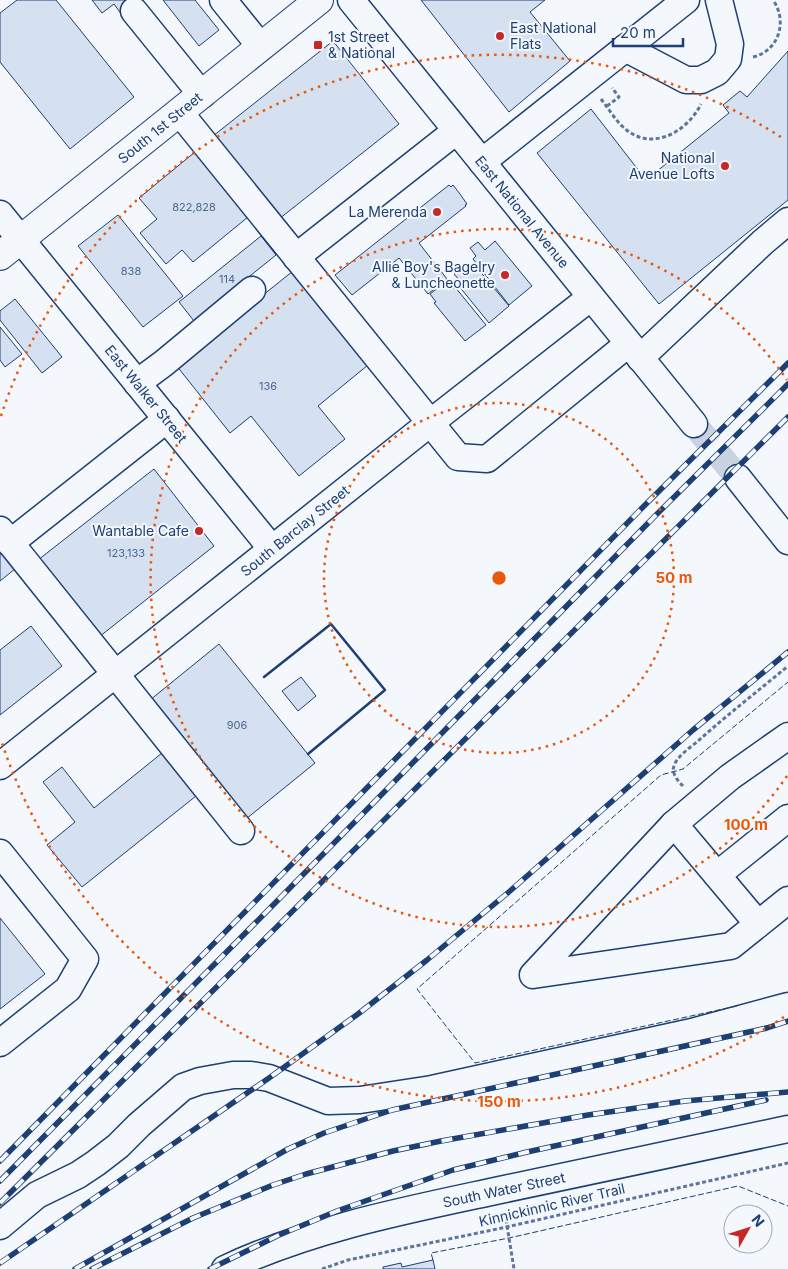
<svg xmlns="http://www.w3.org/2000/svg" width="788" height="1269" font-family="Inter,sans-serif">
<rect width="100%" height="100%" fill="#f4f7fb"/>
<!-- building -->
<g fill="#d5e0f0" stroke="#1d3f73">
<path d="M17,0H56L134,97L70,149L0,62V13Z"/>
<path d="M92,0H140L122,15L114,4L102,13Z"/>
<path d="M163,0H195L219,30L199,46Z"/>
<path d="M421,0H545L530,12L570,61L509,112Z"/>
<path d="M333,41L399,124L279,219L213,136Z"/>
<path d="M788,51V200L659,304L537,153L591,109L646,180L729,113L723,105L740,91L747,97Z"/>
<path d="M195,152L248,217L193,262L182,250L166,264L140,233L157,219L139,198Z"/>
<path d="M449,185L451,187L453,185L460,194L467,204L465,205L466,206L419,243L447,279L428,294L399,258L352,295L335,275Z"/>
<path d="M118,215L183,296L143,327L78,246Z"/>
<path d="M261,236L276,255L194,321L179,302Z"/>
<path d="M495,241L532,286L509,305L473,259L476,256L470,248L478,242L485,250Z"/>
<path d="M471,265L475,271L478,269L509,306L489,323L458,285L461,282L454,274L464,266L467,268Z"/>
<path d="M293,271L368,365L318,406L345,439L299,476L251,416L230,433L176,365Z"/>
<path d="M447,281L453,289L455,287L486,325L465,341L434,303L436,302L430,294Z"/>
<path d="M15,299L62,357L42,373L0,320V311Z"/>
<path d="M0,327L22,354L5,367L0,360Z"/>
<path d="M154,469L214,546L99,637L38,560Z"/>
<path d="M0,550L15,569L0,581Z"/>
<path d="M31,626L62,666L0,715V650Z"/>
<path d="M219,644L315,763L246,819L150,700Z"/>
<path d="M301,677L316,696L298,711L282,691Z"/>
<path d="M162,753L196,796L82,887L47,845L75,822L43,782L62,767L94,808Z"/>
<path d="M0,918L45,974L0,1009Z"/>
<path d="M433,1260L435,1269H383V1267L401,1263L402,1267Z"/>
</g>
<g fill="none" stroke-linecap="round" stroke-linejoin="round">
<!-- minor-tunnel -->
<path stroke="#c9d2e0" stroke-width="26" stroke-dasharray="26 13" stroke-linecap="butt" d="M694,424L738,478"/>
<defs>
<g id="minor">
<path d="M223,0L261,47"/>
<path d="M351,0L694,424"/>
<path d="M134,11L202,95"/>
<path d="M625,48L686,80H701L717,72L728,59L730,44L719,0"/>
<path d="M180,113L458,457L487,459L628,344"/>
<path d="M482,162L686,0"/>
<path d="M0,214L272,549"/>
<path d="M296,257L456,131"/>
<path d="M640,358L763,242L788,221"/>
<path d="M137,383L164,363L252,290"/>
<path d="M738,478L788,541"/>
<path d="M0,530L241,831"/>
<path d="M10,543L167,419"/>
<path d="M788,736L730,777L674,824L533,975L731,946L788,900"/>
<path d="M0,766L430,423L591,297"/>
<path d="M674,824L758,924"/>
<path d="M0,853L85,959L68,989L0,1043"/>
<path d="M717,875L788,818"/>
<path d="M0,1226L37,1195L78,1175L96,1163L118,1146L139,1125L183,1087L200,1081L233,1075H251L269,1078L328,1101L360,1100L432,1089L692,1032L788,1006"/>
<path d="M225,1269C312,1228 407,1210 500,1190C596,1170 692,1150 788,1129"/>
</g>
<path id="major" d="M0,256L319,0"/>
</defs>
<!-- minor casing -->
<use href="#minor" stroke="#1d3f73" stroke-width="29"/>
<!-- major casing -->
<use href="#major" stroke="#1d3f73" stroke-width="30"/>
<!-- path -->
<g stroke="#5e769c" stroke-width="3" stroke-dasharray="4 2.5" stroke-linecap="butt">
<path d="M753,57C779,51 788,21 773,0"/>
<path d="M601,99C608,108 614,118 622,126C649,153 686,134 701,104"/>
<path d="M607,106L619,97L612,88"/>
<path d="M683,786C678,781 671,773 674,766C677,756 691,747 698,741C727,715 758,691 788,666"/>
<path d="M505,1213L514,1269"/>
<path d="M322,1269L348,1260L502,1228L788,1163"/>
</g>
<!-- minor -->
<use href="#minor" stroke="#f4f7fb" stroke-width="26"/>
<!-- major -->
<use href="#major" stroke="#f4f7fb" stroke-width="28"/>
<defs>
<g id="rail">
<path d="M0,1161L646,504L788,363"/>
<path d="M0,1181L282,896L656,515L788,384"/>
<path d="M0,1203L788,417"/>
<path d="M0,1263L269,1078L358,1014L427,960L510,891L693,730L788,652"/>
<path d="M75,1269L288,1149L324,1133L392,1110L767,1028L788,1021"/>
<path d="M92,1269L193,1218L273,1185L306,1174L393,1151L441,1141L588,1115L685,1101L788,1092"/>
<path d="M210,1269L279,1235L337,1211L453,1170L527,1152L766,1100"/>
</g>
</defs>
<!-- rail casing -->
<use href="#rail" stroke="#1d3f73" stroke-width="5.5"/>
<!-- rail -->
<use href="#rail" stroke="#f4f7fb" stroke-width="4" stroke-dasharray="11" stroke-linecap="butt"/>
<!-- fence -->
<g stroke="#1d3f73" stroke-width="1" stroke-dasharray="6 2.5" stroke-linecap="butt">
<path d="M737,1006L475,1063L417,989L661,775L683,769L788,682"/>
<path d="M433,1260L431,1253L509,1238L738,1186L788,1206"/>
</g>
<!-- wall -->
<path stroke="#1d3f73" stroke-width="2.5" d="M264,677L331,624L385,690L308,754"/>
</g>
<!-- distance rings -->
<g fill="none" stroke="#e8590c" stroke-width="2.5" stroke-dasharray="2.5 5">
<circle cx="499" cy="578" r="175"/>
<path d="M787 776A349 349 0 1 1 787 380"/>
<path d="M784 1017A524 524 0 0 1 1 740M1 416A524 524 0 0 1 784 139"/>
</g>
<!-- markers -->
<g fill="#c62828" stroke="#f4f7fb" stroke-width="2">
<circle cx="500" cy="36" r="5"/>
<rect x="313" y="40" width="10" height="10" rx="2.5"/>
<circle cx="725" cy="166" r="5"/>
<circle cx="437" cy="212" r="5"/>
<circle cx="505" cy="275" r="5"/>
<circle cx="199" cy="531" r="5"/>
</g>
<g text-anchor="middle" stroke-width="4" stroke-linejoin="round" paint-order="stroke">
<!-- number labels -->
<g font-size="11" fill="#4b6792">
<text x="194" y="211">822,828</text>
<text x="131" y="275">838</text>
<text x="227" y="283">114</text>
<text x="268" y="390">136</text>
<text x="126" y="557">123,133</text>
<text x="237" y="729">906</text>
</g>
<!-- poi labels -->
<g font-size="14" fill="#1d3f73" stroke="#f4f7fb" text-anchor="end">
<text x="510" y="33" text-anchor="start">East National<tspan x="510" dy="16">Flats</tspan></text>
<text x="328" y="42" text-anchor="start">1st Street<tspan x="328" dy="16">&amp; National</tspan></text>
<text x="715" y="163">National<tspan x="715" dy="16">Avenue Lofts</tspan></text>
<text x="427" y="217">La Merenda</text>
<text x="495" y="272">Allie Boy's Bagelry<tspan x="495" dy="16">&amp; Luncheonette</tspan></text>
<text x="189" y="536">Wantable Cafe</text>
</g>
<!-- street labels -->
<g font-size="14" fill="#1d3f73" stroke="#f4f7fb">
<text transform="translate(160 128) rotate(-39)" y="5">South 1st Street</text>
<text transform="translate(522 212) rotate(51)" y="5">East National Avenue</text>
<text transform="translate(146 394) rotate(51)" y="5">East Walker Street</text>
<text transform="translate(295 531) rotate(-39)" y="5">South Barclay Street</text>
<text transform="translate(504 1190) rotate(-12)" y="5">South Water Street</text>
<text transform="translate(552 1205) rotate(-13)" y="5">Kinnickinnic River Trail</text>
</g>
</g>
<circle cx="499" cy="578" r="8" fill="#e8590c" stroke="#f4f7fb" stroke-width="2.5"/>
<g font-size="15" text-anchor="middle" font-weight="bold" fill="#e8590c" stroke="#f4f7fb" stroke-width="4" stroke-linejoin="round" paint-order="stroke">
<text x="674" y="583">50 m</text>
<text x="746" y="830">100 m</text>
<text x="499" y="1107">150 m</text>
</g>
<!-- north arrow -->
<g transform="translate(748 1229) rotate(51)"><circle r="24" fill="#f4f7fb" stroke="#9eadc5"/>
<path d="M0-4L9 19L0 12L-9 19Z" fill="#c62828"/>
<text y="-8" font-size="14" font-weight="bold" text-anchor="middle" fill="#1d3f73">N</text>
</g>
<!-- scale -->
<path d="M613 38v8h70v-8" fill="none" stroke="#1d3f73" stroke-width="2.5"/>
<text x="620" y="38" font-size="15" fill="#1d3f73" stroke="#f4f7fb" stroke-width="4" paint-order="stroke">20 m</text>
</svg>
